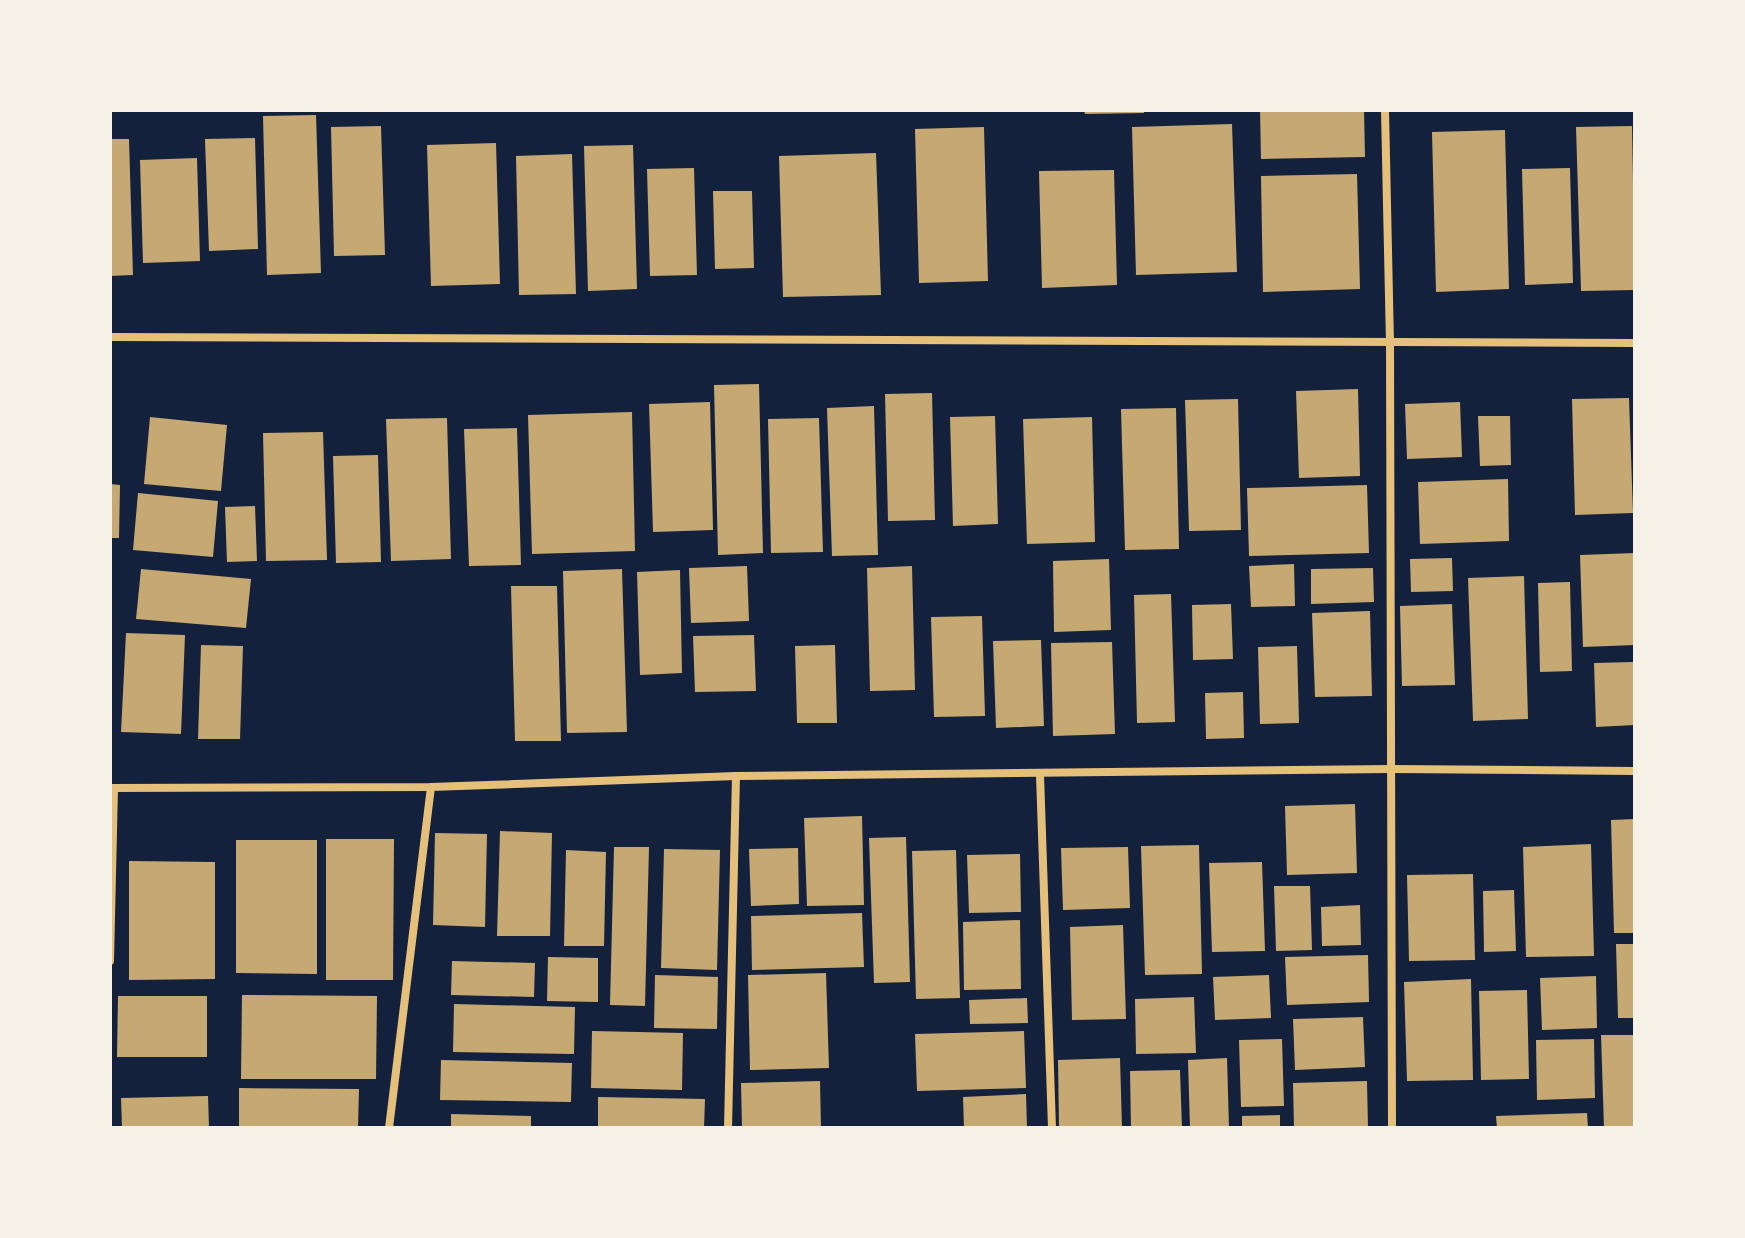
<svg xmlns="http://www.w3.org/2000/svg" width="1745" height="1238" font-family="Rubik,sans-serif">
<rect width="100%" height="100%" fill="#14213d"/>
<!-- building -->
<g fill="#c6a872">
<path d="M1084,110H1144V113L1085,114Z"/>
<path d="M1260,110H1364L1365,157L1261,159Z"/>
<path d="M316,115L321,273L267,275L263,116Z"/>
<path d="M1232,124L1237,272L1136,275L1132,127Z"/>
<path d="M381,126L385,255L334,256L331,127Z"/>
<path d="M1632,126L1635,290L1581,291L1576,127Z"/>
<path d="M984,127L988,281L919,283L915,129Z"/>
<path d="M1505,130L1509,289L1436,292L1432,132Z"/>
<path d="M255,138L258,249L209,251L205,139Z"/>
<path d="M110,139H129L133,275L110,276Z"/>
<path d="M496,143L500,284L431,286L427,145Z"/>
<path d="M633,145L637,289L588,291L584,146Z"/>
<path d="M876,153L881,295L783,297L779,156Z"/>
<path d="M572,154L576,294L519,295L516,156Z"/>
<path d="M197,158L200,261L143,263L140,160Z"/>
<path d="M694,168L697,275L650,276L647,169Z"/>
<path d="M1570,168L1573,283L1525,285L1522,169Z"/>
<path d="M1114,170L1117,285L1042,288L1039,171Z"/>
<path d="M1357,174L1360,289L1263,292L1261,176Z"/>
<path d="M713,191H752L754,268L715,269Z"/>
<path d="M759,384L763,553L718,555L714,385Z"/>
<path d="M1358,389L1360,476L1299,478L1296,391Z"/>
<path d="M932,393L935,520L888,521L885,394Z"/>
<path d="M1629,398L1633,513L1575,515L1572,399Z"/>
<path d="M1238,399L1241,530L1189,531L1185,400Z"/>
<path d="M710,402L713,530L653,532L649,404Z"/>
<path d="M1460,402L1462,457L1407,459L1405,404Z"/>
<path d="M874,406L878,555L832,556L827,408Z"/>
<path d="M1176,408L1179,549L1125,550L1121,409Z"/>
<path d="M632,412L635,551L532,554L528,415Z"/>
<path d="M995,416L998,524L953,526L950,417Z"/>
<path d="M1478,416H1510L1511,465L1480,466Z"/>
<path d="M150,417L227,425L221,491L144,484Z"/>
<path d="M1092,417L1095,542L1027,544L1023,419Z"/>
<path d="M447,418L451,559L391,561L386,419Z"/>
<path d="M819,418L823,552L771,553L768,419Z"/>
<path d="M517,428L521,565L469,566L464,429Z"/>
<path d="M323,432L327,560L266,561L263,433Z"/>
<path d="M378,455L381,562L336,563L333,456Z"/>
<path d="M1508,479L1509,541L1420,544L1418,482Z"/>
<path d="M110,484L120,485L119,538H110Z"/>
<path d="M1367,485L1369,553L1249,556L1247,488Z"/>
<path d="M138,493L218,501L213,557L133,550Z"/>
<path d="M255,506L257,561L227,562L225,507Z"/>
<path d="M1635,553V645L1583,647L1580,555Z"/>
<path d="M1452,558L1453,591L1411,592L1410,559Z"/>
<path d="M1109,559L1111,630L1054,632L1053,561Z"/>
<path d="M1294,564L1295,606L1251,607L1249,566Z"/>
<path d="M747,566L749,621L691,623L689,568Z"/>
<path d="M912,566L915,690L870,691L867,568Z"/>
<path d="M1373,568L1374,602L1311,604V569Z"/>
<path d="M141,569L251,579L246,628L136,619Z"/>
<path d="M622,569L627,732L567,733L563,571Z"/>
<path d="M680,570L682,673L640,675L637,572Z"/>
<path d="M1524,576L1528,719L1473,721L1468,578Z"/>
<path d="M1570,582L1572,671L1540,672L1538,583Z"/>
<path d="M511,586H557L561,741H515Z"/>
<path d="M1171,594L1175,722L1137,723L1134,595Z"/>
<path d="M1231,604L1233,659L1193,660L1192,605Z"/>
<path d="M1452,604L1455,685L1402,686L1400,606Z"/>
<path d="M1370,611L1372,696L1315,697L1312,613Z"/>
<path d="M982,616L985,716L934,717L931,617Z"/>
<path d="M126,633L185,635L181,734L121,732Z"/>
<path d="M754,635L756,691L695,692L693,636Z"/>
<path d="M1041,640L1044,726L996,728L993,641Z"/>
<path d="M1112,642L1115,734L1053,736L1051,643Z"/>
<path d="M201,645L243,646L240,739H198Z"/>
<path d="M835,645L837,723H797L795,646Z"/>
<path d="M1297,646L1299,723L1260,724L1258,647Z"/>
<path d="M1634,662L1635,725L1596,727L1594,663Z"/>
<path d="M1243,692L1244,738L1206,739L1205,693Z"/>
<path d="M1355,804L1357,873L1287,875L1285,806Z"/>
<path d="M862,816L864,905L807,906L804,818Z"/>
<path d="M1635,819V933H1614L1611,820Z"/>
<path d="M500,831L552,833L550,936H497Z"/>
<path d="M435,833L487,834L485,927L433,925Z"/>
<path d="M906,837L910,982L874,983L869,838Z"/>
<path d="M326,839H394L393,980H326Z"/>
<path d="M236,840H317V974L236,973Z"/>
<path d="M1591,844L1594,956L1526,957L1523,847Z"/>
<path d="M1199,845L1202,974L1145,975L1141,846Z"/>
<path d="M614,847H649L645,1006L610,1005Z"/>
<path d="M1128,847L1130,908L1063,910L1061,848Z"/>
<path d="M798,848L799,904L751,906L749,849Z"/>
<path d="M664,849L720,850L717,970L661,968Z"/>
<path d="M566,850L606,852L604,946H564Z"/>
<path d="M956,850L960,998L916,999L912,851Z"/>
<path d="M1020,854L1021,912L969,913L967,855Z"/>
<path d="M129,861L215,862V979L129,980Z"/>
<path d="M1262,862L1265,951L1212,952L1209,863Z"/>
<path d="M1473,874L1475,960L1409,961L1407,875Z"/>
<path d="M1274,886H1310L1312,950L1276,951Z"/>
<path d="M1514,890L1516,951L1484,952L1483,891Z"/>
<path d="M1360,905L1361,945L1322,946L1321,907Z"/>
<path d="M862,913L864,967L752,970L751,916Z"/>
<path d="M1020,920L1021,989L964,990L963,922Z"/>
<path d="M1123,925L1126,1019L1072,1020L1070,927Z"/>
<path d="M1616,944H1635V1018H1618Z"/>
<path d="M1368,955L1369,1002L1287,1005L1285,957Z"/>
<path d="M548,957L598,958V1002L547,1001Z"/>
<path d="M452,961L535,963L534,997L451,995Z"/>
<path d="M826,973L829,1068L750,1070L748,975Z"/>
<path d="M655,975L718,977L717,1029L654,1028Z"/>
<path d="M1269,975L1271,1018L1215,1020L1213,977Z"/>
<path d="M1596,976L1597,1028L1542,1030L1540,978Z"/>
<path d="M1471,979L1473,1080L1407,1081L1404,982Z"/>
<path d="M1527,990L1529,1079L1481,1080L1479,991Z"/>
<path d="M242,995L377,996L376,1079H241Z"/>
<path d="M118,996H207V1057H117Z"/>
<path d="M1194,997L1196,1053L1136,1054L1135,999Z"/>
<path d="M1027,998L1028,1023L970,1024L969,1000Z"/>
<path d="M454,1004L575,1007L574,1054L453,1052Z"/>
<path d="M1363,1017L1365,1067L1295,1070L1293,1019Z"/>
<path d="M592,1031L683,1033L682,1090L591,1088Z"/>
<path d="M1024,1031L1026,1088L917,1091L915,1034Z"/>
<path d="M1601,1035H1635V1128H1604Z"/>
<path d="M1282,1039L1284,1106L1241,1107L1239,1040Z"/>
<path d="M1594,1039L1595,1098L1537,1100L1536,1040Z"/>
<path d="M1120,1058L1122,1128H1059L1058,1060Z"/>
<path d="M1227,1058L1229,1128H1190L1188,1060Z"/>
<path d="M441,1060L572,1063L571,1102L440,1100Z"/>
<path d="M1180,1070L1182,1128H1131L1130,1071Z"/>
<path d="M820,1081L821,1128H742L741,1083Z"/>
<path d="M1367,1081L1368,1128H1294L1293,1083Z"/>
<path d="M239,1088L359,1089L358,1128H239Z"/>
<path d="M1026,1094L1027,1128H964L963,1097Z"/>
<path d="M208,1096L209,1128H122L121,1098Z"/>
<path d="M598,1097L705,1099L704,1128H598Z"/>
<path d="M1587,1113L1588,1128H1497L1496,1116Z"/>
<path d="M451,1114L531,1116V1128H451Z"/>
<path d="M1280,1115V1128H1242V1116Z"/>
</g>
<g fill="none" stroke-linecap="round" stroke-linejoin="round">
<!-- minor -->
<g stroke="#e5c07b" stroke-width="8">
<path d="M1385,110L1390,344L1392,1128"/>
<path d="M110,337L1635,343"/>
<path d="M1040,775L1052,1128"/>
<path d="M110,788L431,787L736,776L1391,769L1635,771"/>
<path d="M110,961L114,788"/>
<path d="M389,1128L431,787"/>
<path d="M728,1128L736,776"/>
</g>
</g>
<!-- border -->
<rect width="1745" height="1238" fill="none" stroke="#f6f1e7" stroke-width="224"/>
</svg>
